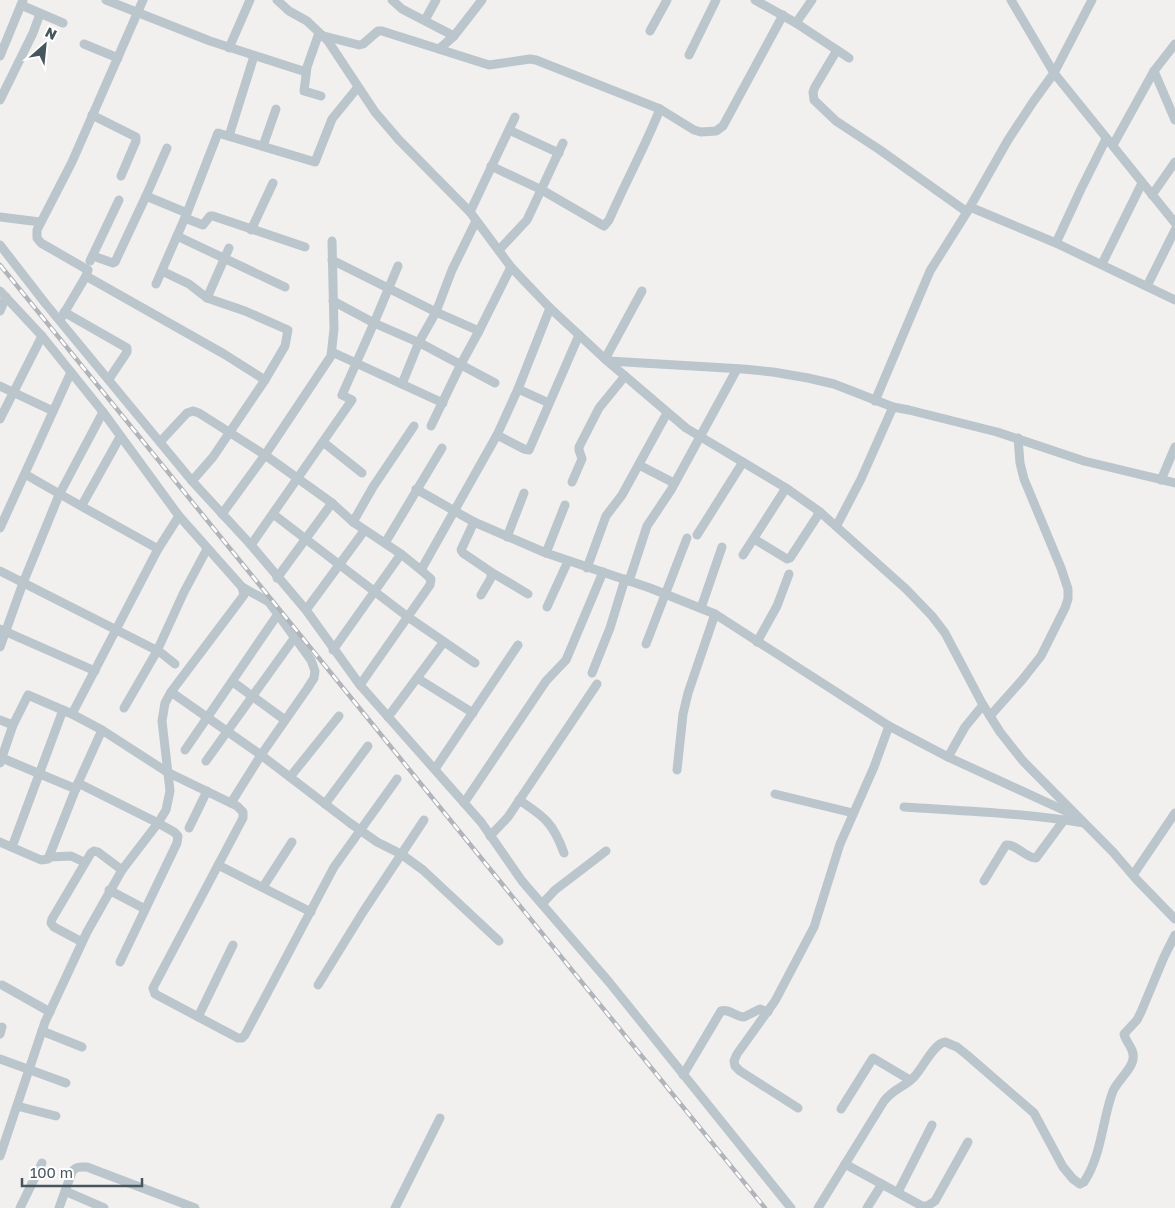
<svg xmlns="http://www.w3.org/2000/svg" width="1175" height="1208" font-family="'Golos Text',sans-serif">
<rect width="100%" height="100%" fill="#f2efef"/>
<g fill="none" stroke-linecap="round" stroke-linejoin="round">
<!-- street -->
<g stroke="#bac6cc" stroke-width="9">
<path d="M106,0L210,41L306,72"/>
<path d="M277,0L289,11L307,21L328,41L375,112L399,140L470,212L511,267L550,308L605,359L686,428L786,488L820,512L906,589L932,616L945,633L983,705L1000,732L1023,761L1113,852L1137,880L1175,919"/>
<path d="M392,0L402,9L454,36"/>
<path d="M755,0L796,23L849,58"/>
<path d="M1011,0L1054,73L1175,223"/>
<path d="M21,5L63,23"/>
<path d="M425,20L436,0"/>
<path d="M796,23L812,0"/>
<path d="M650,31L667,0"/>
<path d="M319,33L307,67L304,91L321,96"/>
<path d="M324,36L359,45L363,44L378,31H382L489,65L530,59L536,60L660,109L694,130L701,132L716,131L723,126L783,15"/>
<path d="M84,44L118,58"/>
<path d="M229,48L250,0"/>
<path d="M439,49L454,36L482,0"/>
<path d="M837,50L815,87L813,92L814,100L836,121L880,150L967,212"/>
<path d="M689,55L716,0"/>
<path d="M0,56L23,0"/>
<path d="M1154,71L1175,120"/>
<path d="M0,100L33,33L40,14"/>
<path d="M92,115L136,137V141L121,176"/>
<path d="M509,130L559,153"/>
<path d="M229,136L254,56"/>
<path d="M1113,145L1154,71L1175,44"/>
<path d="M263,146L276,109"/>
<path d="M491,166L542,190L604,226L609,220C625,183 645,147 660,109"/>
<path d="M1152,195L1175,162"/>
<path d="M146,196L167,148"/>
<path d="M970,207L1056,243L1175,300"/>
<path d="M470,212L515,117"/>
<path d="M0,217L40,222"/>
<path d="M185,218L203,225L210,216H213L305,247"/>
<path d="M251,230L273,183"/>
<path d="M177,236L285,287"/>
<path d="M1056,243L1081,189L1106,139"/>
<path d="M0,245L45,303L192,481L251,545L306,610L360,685L481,822L522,881L609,982L791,1208"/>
<path d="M499,250L527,220L563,143"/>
<path d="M93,256L113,263L115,262L146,196L187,213L218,133L315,162L332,119L358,87"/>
<path d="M332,260L436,312L479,331L511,267"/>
<path d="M90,261L119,200"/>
<path d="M1102,264L1142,183"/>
<path d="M162,271L189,284L207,298L245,311L288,330L285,346L265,380L213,457L192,481"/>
<path d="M86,276L224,354L265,380"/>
<path d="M156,284L187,213"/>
<path d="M1147,286L1175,230"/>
<path d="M0,291L42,336L103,412L179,516L242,587L244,595L171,692L165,703L162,721L170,791L166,810L158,823L122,870L87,932L45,1022L0,1156"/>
<path d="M207,298L229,248"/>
<path d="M333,301L374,323L398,266"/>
<path d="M0,311L6,297"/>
<path d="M64,312L127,348V352L109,379"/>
<path d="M60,320L86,276L88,270L41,243L37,238V230L72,162L143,0"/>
<path d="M332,352L443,403"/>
<path d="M605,359L642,291"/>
<path d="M609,361L743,369L773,372L808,378L834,384L893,407L909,410L997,432L1084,461L1175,483"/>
<path d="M402,384L419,342L436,312L452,270L476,221"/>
<path d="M0,386L53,411"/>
<path d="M518,389L549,403"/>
<path d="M875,401L930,271L967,212L1008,140L1033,102L1054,73L1092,0"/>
<path d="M0,419L42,336"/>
<path d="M431,426L461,364L479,331"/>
<path d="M497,435L524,449L529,450L579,335"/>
<path d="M160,442L187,413L193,411L199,413L265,455L332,503L353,522L401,554L421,570L497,435L518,389L550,308"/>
<path d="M323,442L362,473"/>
<path d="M639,465L674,483"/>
<path d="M25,474C69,500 114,524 158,549"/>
<path d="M1161,480L1175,447"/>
<path d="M572,482L582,459L579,450V447L599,408L625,376"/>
<path d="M416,489L474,522L546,553L650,588L715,614L889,726L948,757L1072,814"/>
<path d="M82,505L120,437"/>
<path d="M222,514L265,455L331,356L334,329L332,241"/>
<path d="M273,514L408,617L475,663"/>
<path d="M353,522L373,487L414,426"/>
<path d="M474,522L461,550L463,553L491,572V578L481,595"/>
<path d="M837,525L861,479L893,407"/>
<path d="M0,528L71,372"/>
<path d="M697,535L743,462"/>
<path d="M507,537L524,493"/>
<path d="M754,539L787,559L790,558L820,512"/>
<path d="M385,543L442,448"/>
<path d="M251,545L352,400L342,395L374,323L422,344L495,383"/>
<path d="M546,553L565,505"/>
<path d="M743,555L786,488"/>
<path d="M587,568L606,516L622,495L667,413"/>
<path d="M0,571L160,652L175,664"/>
<path d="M491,572L528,594"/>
<path d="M277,578L332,503"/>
<path d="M629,581L647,526L671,490L737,369"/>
<path d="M547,607L568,561"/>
<path d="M701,608L722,547"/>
<path d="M306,610L364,531"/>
<path d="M0,629L95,671"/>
<path d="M757,642L777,606L789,574"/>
<path d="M646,644L687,538"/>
<path d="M0,647L23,583L59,495L103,412"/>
<path d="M333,650L401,554"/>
<path d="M592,673L610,628L625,579"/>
<path d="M417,678L473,713"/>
<path d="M233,682L285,720"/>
<path d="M360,685L430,585L431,579L421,570"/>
<path d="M171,692L261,755L350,823L377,842L401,854L423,870L499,941"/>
<path d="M124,708L157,651L184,592L207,549"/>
<path d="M72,714L102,730L167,772L237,806L243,812V818L153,988L155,994L238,1038H242L245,1035L334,867L397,779"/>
<path d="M990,716L1022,680L1041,656L1065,608L1068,599V589L1061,568L1024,479L1020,463L1018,438"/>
<path d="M388,717L443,643"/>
<path d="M0,720L13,725"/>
<path d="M185,750L278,614"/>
<path d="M948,757L965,727L983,705"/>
<path d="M2,758L76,789"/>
<path d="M206,761L295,637"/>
<path d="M0,763L13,725L28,695L72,714L158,549L179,516"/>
<path d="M435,769L518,645"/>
<path d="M677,770L683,714L688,693L715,614"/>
<path d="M290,777L339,716"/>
<path d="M78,783L158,823L174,832L178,836L177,843L120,962"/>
<path d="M775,794L853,813"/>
<path d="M519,800C545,817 553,823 564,853"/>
<path d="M231,803L261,755L307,689L314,678L315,671L311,660L269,602L242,587"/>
<path d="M464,803L546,681L566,660L603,572"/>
<path d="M325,804L368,746"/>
<path d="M904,807C964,811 1024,813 1084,823"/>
<path d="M189,828L207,791"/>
<path d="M490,836L508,817L597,684"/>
<path d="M0,842L41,860L48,859L78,783L102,730"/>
<path d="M12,847L63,710"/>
<path d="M50,857L71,856L84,862"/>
<path d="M218,865L311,912"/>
<path d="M1133,875L1175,813"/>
<path d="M984,881L1006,845C1017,844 1025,858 1036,858L1064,820"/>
<path d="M263,887L292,842"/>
<path d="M109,890L145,909"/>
<path d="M542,904L555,890L606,851"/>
<path d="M82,942L54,927L51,923L52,919L91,853L94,851L98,852L122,870"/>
<path d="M2,985L50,1012"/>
<path d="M318,985L363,912L424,820"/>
<path d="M198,1017L233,945"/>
<path d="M42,1031L82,1047"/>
<path d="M0,1034L2,1027"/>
<path d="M0,1059L66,1083"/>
<path d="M683,1075L721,1011C728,1008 736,1017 744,1017L760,1009L768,1012"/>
<path d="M17,1106L56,1116"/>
<path d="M798,1108L740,1071L735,1066L734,1061L737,1054L775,1001L814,927L840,844L874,767L889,726"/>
<path d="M841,1109L873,1058L910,1080"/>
<path d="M845,1164L922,1206H927L935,1201L968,1142"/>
<path d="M65,1191L104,1208"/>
<path d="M898,1192L932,1125"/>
<path d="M20,1208L42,1163"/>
<path d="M59,1208L72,1172C76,1166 80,1167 87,1167L195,1208"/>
<path d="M395,1208L440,1118"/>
<path d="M818,1208L884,1101C894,1088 905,1087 914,1077C923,1068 933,1044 945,1042L957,1047L967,1055L1034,1113L1063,1167L1073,1179L1080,1184L1084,1182C1102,1155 1102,1120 1113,1091C1118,1080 1132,1069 1133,1059C1135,1049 1126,1043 1124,1034L1137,1020L1141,1012L1164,957L1175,935"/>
<path d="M867,1208L882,1184"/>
</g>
<defs>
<path id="rail" d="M0,265L765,1208"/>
</defs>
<!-- rail casing -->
<use href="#rail" stroke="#b1b5ba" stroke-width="4.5"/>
<!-- rail -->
<use href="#rail" stroke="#fff" stroke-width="2.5" stroke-dasharray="8" stroke-linecap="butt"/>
</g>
<!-- north arrow -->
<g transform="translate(45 45) rotate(27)" stroke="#ffffff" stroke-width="4" paint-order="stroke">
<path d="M0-4L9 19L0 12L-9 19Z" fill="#47555d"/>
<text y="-8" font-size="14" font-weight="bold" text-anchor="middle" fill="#47555d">N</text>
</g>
<!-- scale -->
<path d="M22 1178v8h120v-8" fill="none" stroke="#47555d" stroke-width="2.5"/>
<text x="30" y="1178" font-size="15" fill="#47555d" stroke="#ffffff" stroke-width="4" paint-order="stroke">100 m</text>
</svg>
